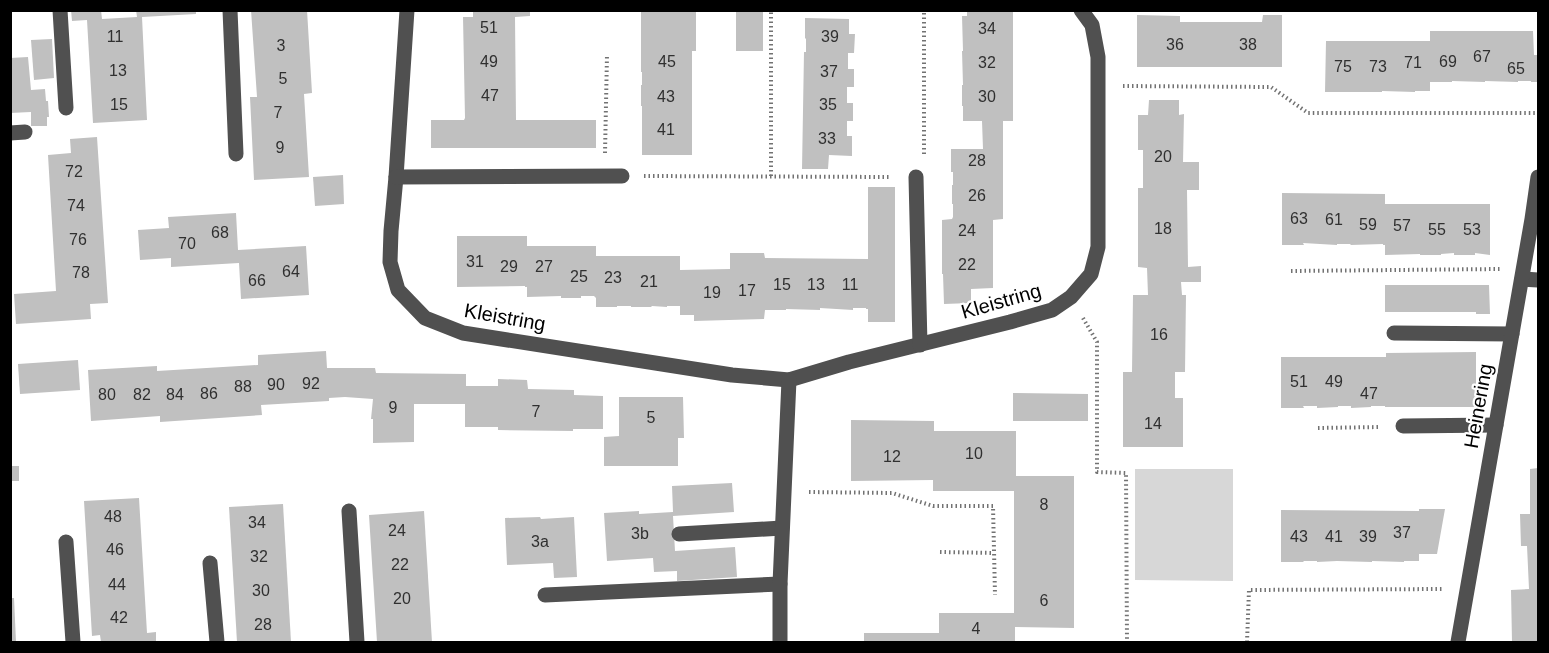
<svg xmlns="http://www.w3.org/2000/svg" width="1549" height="653" font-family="Arial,sans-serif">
<rect width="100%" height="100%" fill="#fff"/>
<!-- green -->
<path fill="#d7d7d7" d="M1135,469H1233V581L1135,580Z"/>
<!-- building -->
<g fill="#c0c0c0">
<path d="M71,10H101L102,19L137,17L136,10H196V14L142,17L147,120L93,123L87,20L72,21Z"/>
<path d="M251,10H307L312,93L304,94L309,177L254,180L250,97H257Z"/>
<path d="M473,10H530V16L515,17L516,120H596V148H431V120H464L465,118L463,17H473Z"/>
<path d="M641,10H696V51H692V155H642V106H641V85H642V72H641Z"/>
<rect x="736" y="10" width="27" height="41"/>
<path d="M967,10H1013V121H1003V219L993,220V288L971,289V303L944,304L943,274H942V220L952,219L953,217V204H952V185H953V172H951V149H983L982,121H963V106H962V85H963L962,51H963L962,16H967Z"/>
<path d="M1137,15L1180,16V22H1262L1263,15H1282V67H1137Z"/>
<path d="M805,18L849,19V34H855L854,53H848V69H854V87H847V103H853V121H847V136H852V156L829,155L828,169H802L804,52H806V39L805,38Z"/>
<path d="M1430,31H1533L1534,55H1538V82H1531V81H1518V82L1485,81V82L1452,81V82H1430V91H1415V92L1382,91V92H1325L1326,41H1430Z"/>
<path d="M52,39L54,78L34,80L31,40Z"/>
<path d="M28,57L31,90L45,89L46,101H48L49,117H47V126H31V112L10,113V58Z"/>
<path d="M1149,100H1179V115L1184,114L1183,162H1199V190H1187L1188,267L1201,266V282H1181L1182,295H1186L1185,372H1175V398H1183V447H1123V372H1132L1133,295H1148L1147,268L1138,267V188H1143V150H1138V115H1148Z"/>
<path d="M97,137L108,303L90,304L91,319L16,324L14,294L56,291L48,155L71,153L70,139Z"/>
<path d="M343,175L344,204L315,206L313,177Z"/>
<path d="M868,187H895V322H868V309H866V308H853V310L820,308V310L786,309V310H765L764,319L694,321V315H680V306H667V307L652,306L651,307H631V306H617V307H596V298L594,296H581V298H561V296L527,297V287H525V286L457,287V236H527V246H596V256H680V270L730,269V253H764L765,258L868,259Z"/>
<path d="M1282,193L1385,194V204H1490V255L1475,253V255H1454V253L1441,254V255H1420V254L1385,255V245H1383V244L1351,245L1350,244H1337V245L1303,243L1304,245H1282Z"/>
<path d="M236,213L238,250L306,246L309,295L241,299L239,263L171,267V258L140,260L138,230L169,228L168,217Z"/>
<path d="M1385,285H1489L1490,314H1476V312H1385Z"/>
<path d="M326,351L327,368H375L376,373L466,374V386H498V379L527,380L528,389L574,390V395L603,396V429H573V431L498,430V427H465V404H414V442L373,443V419H371L373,399L345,397L329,398V401L261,405L262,415L160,422V416L91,421L88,370L157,366V371L258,365V355Z"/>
<path d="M1476,352V407H1385V406H1371V407L1351,408V406H1338V407L1317,408V406H1303L1304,408H1281V357H1386V353Z"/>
<path d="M78,360L80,390L20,394L18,364Z"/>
<path d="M1013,393L1088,394V421H1013Z"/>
<path d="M619,397H683L684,438H678V466H604V437L619,436Z"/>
<path d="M851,420L934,421V431H1016V476H1074V628L1015,627V642H864V633H939V613H1014V491H933V480L851,481Z"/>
<rect x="10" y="466" width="9" height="15"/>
<path d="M1538,468V642H1512L1511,590L1529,589L1527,546H1521L1520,514H1530V469Z"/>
<path d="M732,483L734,512L673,516L675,551L735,547L737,577L677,581V571L654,572L653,558L607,561L604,513L639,511V514L673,512L672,486Z"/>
<path d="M139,498L147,633L156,632V642H101L100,635L92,636L84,501Z"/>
<path d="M283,504L291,642H237L229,507Z"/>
<path d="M1419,509H1445L1437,554H1419V561H1404V562L1372,561V562L1337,561L1317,562V561H1304L1303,562H1281V510L1419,511Z"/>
<path d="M424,511L432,642H377L369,515Z"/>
<path d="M540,517L541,519L574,517L577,577L554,578L553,563L507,565L505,518Z"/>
<path d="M10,598H14L16,642H10Z"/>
</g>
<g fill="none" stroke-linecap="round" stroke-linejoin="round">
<!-- path -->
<g stroke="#727272" stroke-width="4" stroke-dasharray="1.5 3" stroke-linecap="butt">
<path d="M1123,86L1271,87L1308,113H1538"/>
<path d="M605,153L607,55"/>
<path d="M924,154V10"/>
<path d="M644,176L891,177"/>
<path d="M771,176V10"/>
<path d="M1291,271L1501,269"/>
<path d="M1083,318L1097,342V472L1126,473L1127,642"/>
<path d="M1318,428L1380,427"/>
<path d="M809,492L892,493L933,506H993L995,595"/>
<path d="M940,552L994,553"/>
<path d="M1247,642L1249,590L1442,589"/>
</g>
<!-- minor -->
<g stroke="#505050" stroke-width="15">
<path d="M60,10L66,108"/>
<path d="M230,10L236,154"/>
<path d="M407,10L396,177L391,231L390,262L398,290L425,318L463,333L732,375L789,380L849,362L1010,322L1052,310L1071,297L1091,274L1098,247V57L1092,25L1081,10"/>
<path d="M10,133L25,132"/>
<path d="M396,177L622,176"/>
<path d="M916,177L920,345"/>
<path d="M1522,279L1538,280"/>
<path d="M1394,333L1512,334"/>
<path d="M1403,426L1496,425"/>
<path d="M349,511L357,642"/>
<path d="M679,534L782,528"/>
<path d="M66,542L73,642"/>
<path d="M210,563L217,642"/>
<path d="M545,595L780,584"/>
<path d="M780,642V584L789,380"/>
<path d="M1458,642L1532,219L1538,177"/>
</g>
</g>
<g text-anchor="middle" stroke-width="4.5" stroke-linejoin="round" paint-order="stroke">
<!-- number labels -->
<g font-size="16" fill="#303030">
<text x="489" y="33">51</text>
<text x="987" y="34">34</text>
<text x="115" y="42">11</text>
<text x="830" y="42">39</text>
<text x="1175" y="50">36</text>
<text x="1248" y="50">38</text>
<text x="281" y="51">3</text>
<text x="1482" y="62">67</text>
<text x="489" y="67">49</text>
<text x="667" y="67">45</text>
<text x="1448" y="67">69</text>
<text x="987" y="68">32</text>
<text x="1413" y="68">71</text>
<text x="1343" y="72">75</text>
<text x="1378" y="72">73</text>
<text x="1516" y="74">65</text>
<text x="118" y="76">13</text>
<text x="829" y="77">37</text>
<text x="283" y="84">5</text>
<text x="490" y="101">47</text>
<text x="666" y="102">43</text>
<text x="987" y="102">30</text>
<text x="119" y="110">15</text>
<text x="828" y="110">35</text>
<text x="278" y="118">7</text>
<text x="666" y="135">41</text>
<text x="827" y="144">33</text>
<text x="280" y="153">9</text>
<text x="1163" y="162">20</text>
<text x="977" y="166">28</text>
<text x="74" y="177">72</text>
<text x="977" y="201">26</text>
<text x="76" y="211">74</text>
<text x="1299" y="224">63</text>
<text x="1334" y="225">61</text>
<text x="1368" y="230">59</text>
<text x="1402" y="231">57</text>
<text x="1163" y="234">18</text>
<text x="1437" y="235">55</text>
<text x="1472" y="235">53</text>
<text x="967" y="236">24</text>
<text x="220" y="238">68</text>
<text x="78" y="245">76</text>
<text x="187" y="249">70</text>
<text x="475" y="267">31</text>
<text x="967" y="270">22</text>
<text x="509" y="272">29</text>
<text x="544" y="272">27</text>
<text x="291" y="277">64</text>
<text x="81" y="278">78</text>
<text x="579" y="282">25</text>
<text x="613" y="283">23</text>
<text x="257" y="286">66</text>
<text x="649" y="287">21</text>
<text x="782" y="290">15</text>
<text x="816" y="290">13</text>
<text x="850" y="290">11</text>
<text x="747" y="296">17</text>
<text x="712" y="298">19</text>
<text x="1159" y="340">16</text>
<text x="1299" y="387">51</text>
<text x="1334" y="387">49</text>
<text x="311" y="389">92</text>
<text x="276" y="390">90</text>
<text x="243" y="392">88</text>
<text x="209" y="399">86</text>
<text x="1369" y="399">47</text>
<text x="107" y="400">80</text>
<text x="142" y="400">82</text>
<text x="175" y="400">84</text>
<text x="393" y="413">9</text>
<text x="536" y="417">7</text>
<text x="651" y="423">5</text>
<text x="1153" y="429">14</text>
<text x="974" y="459">10</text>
<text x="892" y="462">12</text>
<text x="1044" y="510">8</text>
<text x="113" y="522">48</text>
<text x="257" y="528">34</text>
<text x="397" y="536">24</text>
<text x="1402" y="538">37</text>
<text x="640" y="539">3b</text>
<text x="1299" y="542">43</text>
<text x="1334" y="542">41</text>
<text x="1368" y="542">39</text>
<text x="540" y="547">3a</text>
<text x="115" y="555">46</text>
<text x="259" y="562">32</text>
<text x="400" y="570">22</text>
<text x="117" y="590">44</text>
<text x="261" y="596">30</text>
<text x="402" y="604">20</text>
<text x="1044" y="606">6</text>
<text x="119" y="623">42</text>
<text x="263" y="630">28</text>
<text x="976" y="634">4</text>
</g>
<!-- street labels -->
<g font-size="20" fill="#000" stroke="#fff">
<text transform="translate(1001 301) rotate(-16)" y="7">Kleistring</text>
<text transform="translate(505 317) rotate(10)" y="7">Kleistring</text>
<text transform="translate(1478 406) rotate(-80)" y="7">Heinering</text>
</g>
</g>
<!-- border -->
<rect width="1549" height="653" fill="none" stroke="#000000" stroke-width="24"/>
</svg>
